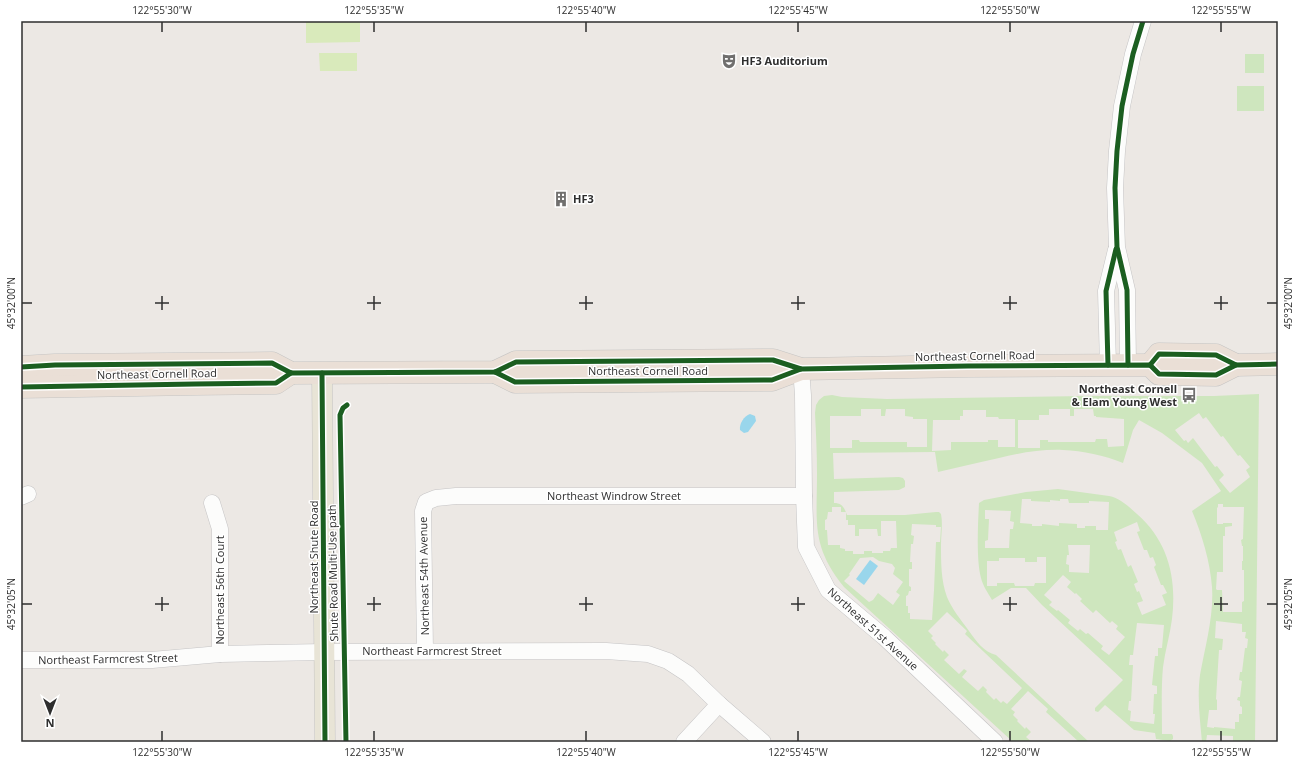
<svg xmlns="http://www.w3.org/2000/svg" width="1299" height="763" font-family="'Open Sans',sans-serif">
<rect width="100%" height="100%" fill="#ece8e4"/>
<!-- green -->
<g fill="#cee6be" fill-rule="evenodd">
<rect x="1245" y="54" width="19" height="19"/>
<rect x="1237" y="86" width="27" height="25"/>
<path d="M1259,394L1255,742H1233V736L1207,735L1206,742H1202C1200,720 1197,698 1200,675C1205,647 1214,616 1212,587C1210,561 1202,535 1192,511L1221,491L1202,463L1162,433L1139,420L1133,430L1123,463C1104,455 1083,451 1063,450C1042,449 1019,453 999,458C978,463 958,467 938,472L935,452L833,453L834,479L899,477L903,478L905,481V487L899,490L834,492V503C842,503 844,507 847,515H905L936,512H939L941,514C943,524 941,535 941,545C941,562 941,581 947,597C952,609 961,620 969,631C976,641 984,652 996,655L1089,742H1079L1046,712L1048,709L1028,691L1011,709L1015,712L1013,715L1018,720L1017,721L1025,729L1026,727L1031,732L1026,737L1032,742H1013L844,587C811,546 817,523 817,474C817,454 816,433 815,413L816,405L819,400L824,396L832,395L842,397L887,399L1087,396H1214ZM861,409H881V416H885L886,409H905V416L913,417V419H927V447H907V442H860L859,440H852V448H830V416H861ZM1049,409H1070V416H1074V409H1093L1094,416H1096V417L1124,419V446L1108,447L1107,439H1096L1095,442H1048V440H1040V448H1018V420H1039V415H1049ZM963,410H986V417H998L999,419H1015V447H998V440H988V442H951V450L932,451L933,420H960V416H963ZM1199,413L1203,419L1206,417L1221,437L1223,436L1238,456L1240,455L1250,467L1246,470L1250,477L1230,493L1219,480L1224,475L1217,466L1215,467L1193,438L1188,443L1186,440L1184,441L1175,430ZM1218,504H1223V507H1244L1243,539L1241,540L1242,546H1243V561H1242V570H1244V601L1242,602V612H1223L1222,590H1217L1216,589L1217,572H1223V536H1225V527L1232,526V523H1223V524H1217V508L1218,507ZM832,507H841V512H846V520H848V525H855V536H859V529H877L878,536H881V521H896L897,548H891L890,551H883V553H872V551H864V554H853V551H845V549L840,548V545H828L827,530H825V520L827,519L828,512H832ZM912,524L936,525V527H941L940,542H936L934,590L932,620L910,619V613H908V606H906V596L908,595L909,591H911V587L909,586V569H912V562H910L911,544H913L914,536L911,535ZM873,557L879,561L892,564L895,568L893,574L903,582L896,592L900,595L893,605L878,593L873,600L869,602L844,581L850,575L849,574L860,558ZM947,612L967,631L965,634L1022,688L1007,704L1003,701L1001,703L996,698L994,700L986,692L987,690L983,686L978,691L962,677L967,671L964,669L959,674L944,660L949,655L944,650L943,652L935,644L936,643L931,638L933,636L928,631ZM1216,621L1242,624V632H1246L1245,638L1248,639L1247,648H1245L1242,672H1240L1239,680L1242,681L1240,697H1238L1237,700L1240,701V706L1242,707V714H1239V722H1235V729L1214,727V728L1207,727L1209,710H1217V700L1216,699L1219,650H1222L1223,639L1215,638Z"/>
<path d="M1058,489L1109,496C1120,498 1128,506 1137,514C1168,541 1177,578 1172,619C1170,635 1165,651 1163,667C1161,689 1162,712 1162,734H1172L1173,736V739L1170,741L1156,739L1155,733L1134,730L1105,705L1098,712L1095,711V708L1123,680L1042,605L1026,588H1011L992,600C988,593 983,586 981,578C976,559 978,523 979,503L984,500L1026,492ZM1022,499H1031V501L1050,502V500L1060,501V499H1068L1069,503H1089V501L1109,502L1108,530H1096V526H1085V528H1077V524L1059,523V526L1042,524V526H1032V524L1020,523ZM985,510L1011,511L1010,521L1014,522L1013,529H1010L1009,548H985V541L988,540L989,519H985ZM1137,522L1140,531L1137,532L1144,550H1147L1150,558L1153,557L1156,565L1154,567L1161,585H1163L1167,593L1162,595L1166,605L1142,615L1137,603L1143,601L1139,591L1137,592L1134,584L1138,582L1131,565L1128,567L1121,549L1118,550L1115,542L1117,541L1114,532ZM1068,545H1090L1089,573L1069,572V565L1066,564L1067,555H1069ZM1037,557H1046V583H1035L1034,586H1015L1014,583H997V586H987V561H999V558H1025V562H1037ZM1063,575L1071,582L1067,587L1075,594L1076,593L1082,599L1080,601L1093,613L1096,610L1110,623L1112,621L1118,626L1116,629L1125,637L1109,655L1101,649L1103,646L1088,633L1086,634L1080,629L1078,631L1068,623L1070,620L1058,610L1057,611L1049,605L1052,602L1044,595ZM1137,623L1164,625L1162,648H1158V656H1155L1152,685L1157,686V694H1154L1153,714H1155L1154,724L1130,721L1131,711L1128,710L1129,701H1131L1133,665H1129L1130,655H1133Z"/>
</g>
<!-- pitch -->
<g fill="#d9eabb">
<path d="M306,21H360V42L306,43Z"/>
<path d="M319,53H357V71H320Z"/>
</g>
<!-- water -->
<g fill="#99d6ec">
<path d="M750,414L755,416L756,421L748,432L744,433L740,430C739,424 744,416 750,414Z"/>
<path d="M870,560L878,566L864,585L856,579Z"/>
</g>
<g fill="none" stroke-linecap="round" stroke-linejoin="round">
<defs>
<g id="minor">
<path d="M1108,365L1106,291L1116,250"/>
<path d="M1128,365L1127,290L1117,247L1115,188L1117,151L1122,106L1133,54L1143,21"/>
<path d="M801,369L803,395L804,496L806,547L828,590L884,637L995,742"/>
<path d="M21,497L28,494"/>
<path d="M212,503L220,529V654"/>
<path d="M425,651L423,511L426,502L436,498L456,496H804"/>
<path d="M21,660H152L220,654L324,652L606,651L648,654L668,661L688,674L719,704L763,742"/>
<path d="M684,742L719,704"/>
</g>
<path id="major" d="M322,373L325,742"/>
<g id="highway">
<path d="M1150,365L1159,354L1216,355L1236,365"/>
<path d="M21,367L55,365L272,363L291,373L495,372L516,362L773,360L801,369L968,366L1150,365L1159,374L1216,375L1236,365L1278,364"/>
<path d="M495,372L515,382L772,380L801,369"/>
<path d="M21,387L195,384L276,383L291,373"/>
</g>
</defs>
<!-- minor casing -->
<use href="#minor" stroke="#c5c4c5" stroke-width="17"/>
<!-- major casing -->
<use href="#major" stroke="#c6c5c4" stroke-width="21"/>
<!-- highway casing -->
<use href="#highway" stroke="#c6c5c4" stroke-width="23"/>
<!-- minor -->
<use href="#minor" stroke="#fcfcfb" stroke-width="16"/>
<!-- major -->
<use href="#major" stroke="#e8e4d6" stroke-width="20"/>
<!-- highway -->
<use href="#highway" stroke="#eadfd6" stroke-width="22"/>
<defs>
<g id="cycleway">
<path d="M1108,365L1106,291L1116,249"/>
<path d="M1128,365L1127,290L1117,247L1115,188L1117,151L1122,106L1133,54L1143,21"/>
<path d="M1150,365L1159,354L1216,355L1236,365"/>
<path d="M21,367L55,365L272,363L291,373L495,372L516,362L773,360L801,369L968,366L1150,365L1159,374L1216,375L1236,365L1278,364"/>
<path d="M495,372L515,382L772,380L801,369"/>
<path d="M322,373L325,742"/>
<path d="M21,387L195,384L276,383L291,373"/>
<path d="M346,742L340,415L343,408L347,405"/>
</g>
</defs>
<!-- cycleway casing -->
<use href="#cycleway" stroke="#fff" stroke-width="8"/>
<!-- cycleway -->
<use href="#cycleway" stroke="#1b5e20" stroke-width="5"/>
</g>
<!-- ticks -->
<path fill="none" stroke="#2e2e2e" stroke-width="1.5" d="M162,22V32M374,22V32M586,22V32M798,22V32M1010,22V32M1221,22V32M162,296V310M374,296V310M586,296V310M798,296V310M1010,296V310M1221,296V310M22,303H32M155,303H169M367,303H381M579,303H593M791,303H805M1003,303H1017M1214,303H1228M1267,303H1277M162,597V611M374,597V611M586,597V611M798,597V611M1010,597V611M1221,597V611M22,604H32M155,604H169M367,604H381M579,604H593M791,604H805M1003,604H1017M1214,604H1228M1267,604H1277M162,731V741M374,731V741M586,731V741M798,731V741M1010,731V741M1221,731V741"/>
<!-- icons -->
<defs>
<symbol id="theatre-bare" viewBox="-9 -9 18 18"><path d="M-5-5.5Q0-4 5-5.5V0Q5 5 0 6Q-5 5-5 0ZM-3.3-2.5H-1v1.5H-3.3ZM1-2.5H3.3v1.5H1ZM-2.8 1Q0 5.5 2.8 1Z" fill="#706f6e" stroke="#fff" stroke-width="2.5" paint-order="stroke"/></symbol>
<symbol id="building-bare" viewBox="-9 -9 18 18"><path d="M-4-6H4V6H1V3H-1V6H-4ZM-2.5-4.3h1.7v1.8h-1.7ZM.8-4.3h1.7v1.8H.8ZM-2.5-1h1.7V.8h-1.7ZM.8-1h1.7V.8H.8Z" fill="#706f6e" stroke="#fff" stroke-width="2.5" paint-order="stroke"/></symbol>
<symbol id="bus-bare" viewBox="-9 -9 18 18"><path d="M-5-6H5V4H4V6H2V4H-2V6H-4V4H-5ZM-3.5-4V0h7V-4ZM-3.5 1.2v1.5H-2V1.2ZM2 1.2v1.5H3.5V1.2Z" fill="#706f6e" stroke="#fff" stroke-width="2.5" paint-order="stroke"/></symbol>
</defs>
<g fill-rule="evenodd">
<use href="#theatre-bare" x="718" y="50" width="22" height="22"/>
<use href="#building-bare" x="550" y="188" width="22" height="22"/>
<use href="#bus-bare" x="1178" y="384" width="22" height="22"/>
</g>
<g text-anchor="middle" stroke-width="3" stroke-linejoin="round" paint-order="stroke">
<!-- poi labels -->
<g font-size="11" font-weight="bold" fill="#2e2e2e" stroke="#fff" text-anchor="start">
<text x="741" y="65">HF3 Auditorium</text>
<text x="573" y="203">HF3</text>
<text x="1177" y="393" text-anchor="end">Northeast Cornell<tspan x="1177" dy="13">&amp; Elam Young West</tspan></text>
</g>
<!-- street labels -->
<g font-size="11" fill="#2e2e2e" stroke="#fff">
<text transform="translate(975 356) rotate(-1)" y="4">Northeast Cornell Road</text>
<text x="648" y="375">Northeast Cornell Road</text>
<text transform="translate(157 374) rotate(-1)" y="4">Northeast Cornell Road</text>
<text x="614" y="500">Northeast Windrow Street</text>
<text transform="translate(314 557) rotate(-90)" y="4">Northeast Shute Road</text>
<text transform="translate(333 573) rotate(-91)" y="4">Shute Road Multi-Use path</text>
<text transform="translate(424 576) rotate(-91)" y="4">Northeast 54th Avenue</text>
<text transform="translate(220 590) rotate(-90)" y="4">Northeast 56th Court</text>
<text transform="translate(873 629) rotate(42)" y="4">Northeast 51st Avenue</text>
<text x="432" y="655">Northeast Farmcrest Street</text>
<text transform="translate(108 659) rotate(-1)" y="4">Northeast Farmcrest Street</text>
</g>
</g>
<!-- border -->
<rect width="1299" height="763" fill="none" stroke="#ffffff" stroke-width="44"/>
<!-- north arrow -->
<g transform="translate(50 713) rotate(180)" stroke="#ffffff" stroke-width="3" paint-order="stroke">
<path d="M0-3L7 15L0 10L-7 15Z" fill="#2e2e2e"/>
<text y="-6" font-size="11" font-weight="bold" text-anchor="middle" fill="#2e2e2e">N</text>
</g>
<rect x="22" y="22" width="1255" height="719" fill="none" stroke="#2e2e2e" stroke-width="1.5"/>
<g font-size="10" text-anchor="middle" fill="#2e2e2e">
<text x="162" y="14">122°55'30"W</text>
<text x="374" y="14">122°55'35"W</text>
<text x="586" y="14">122°55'40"W</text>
<text x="798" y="14">122°55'45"W</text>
<text x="1010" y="14">122°55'50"W</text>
<text x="1221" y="14">122°55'55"W</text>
<text transform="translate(1288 303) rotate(-90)" y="4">45°32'00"N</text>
<text transform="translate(11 303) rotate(-90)" y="4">45°32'00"N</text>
<text transform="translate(1288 604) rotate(-90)" y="4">45°32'05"N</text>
<text transform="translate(11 604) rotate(-90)" y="4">45°32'05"N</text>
<text x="162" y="756">122°55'30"W</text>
<text x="374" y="756">122°55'35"W</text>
<text x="586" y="756">122°55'40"W</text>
<text x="798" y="756">122°55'45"W</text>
<text x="1010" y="756">122°55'50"W</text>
<text x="1221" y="756">122°55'55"W</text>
</g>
</svg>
